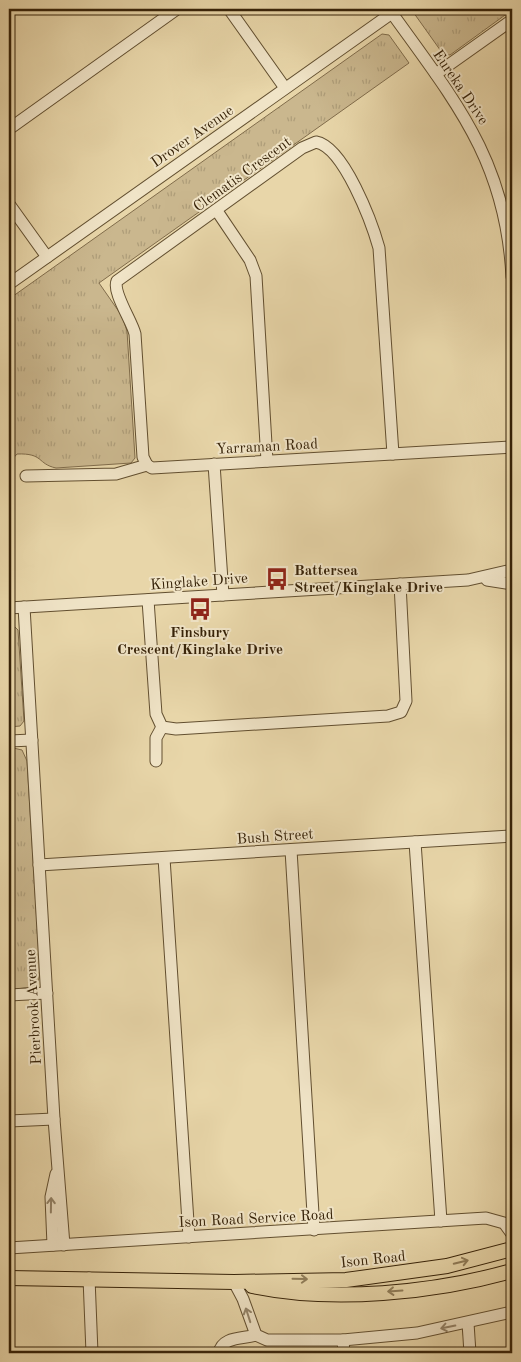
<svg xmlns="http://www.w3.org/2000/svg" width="521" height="1362" font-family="'Old Standard TT',serif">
<defs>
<pattern id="park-tufts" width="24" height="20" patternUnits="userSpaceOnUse" patternTransform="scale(1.25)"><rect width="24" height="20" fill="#cab78e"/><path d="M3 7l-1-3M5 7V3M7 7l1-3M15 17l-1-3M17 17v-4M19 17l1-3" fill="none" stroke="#ae9d79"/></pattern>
</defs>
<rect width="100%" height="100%" fill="#e8d6a9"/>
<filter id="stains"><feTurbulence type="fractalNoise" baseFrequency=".004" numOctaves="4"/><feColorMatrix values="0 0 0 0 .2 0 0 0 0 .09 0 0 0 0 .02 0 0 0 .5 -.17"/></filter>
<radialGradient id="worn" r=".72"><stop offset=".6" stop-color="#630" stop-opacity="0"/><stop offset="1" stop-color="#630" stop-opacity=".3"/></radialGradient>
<!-- park -->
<g fill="url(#park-tufts)" stroke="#806c4b">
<path d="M411,9H512V10L450,55L443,54Z"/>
<path d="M382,34L389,35L409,63L99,283L122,316L127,331L135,458L131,463L56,468C37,464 44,453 17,454L9,463V299Z"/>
<path d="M9,626H14L18,630L24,721L20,726L9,727Z"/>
<path d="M9,747L22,750L27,761L40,973L38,983L31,987L9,990Z"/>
</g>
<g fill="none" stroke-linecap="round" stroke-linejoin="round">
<defs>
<g id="minor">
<path d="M229,9L285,88"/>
<path d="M389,9C454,100 506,159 512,277"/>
<path d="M436,74L512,20"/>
<path d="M9,129L177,9"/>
<path d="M9,204L47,257"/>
<path d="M217,211L250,260L256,276L267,461"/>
<path d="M9,284L392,13"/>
<path d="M214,464L223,595"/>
<path d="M147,465L143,457L135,334C132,321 112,292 117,281L302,148L316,142C344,147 372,223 379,248L393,454"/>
<path d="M26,476L116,474L147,465L152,468L512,447"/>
<path d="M487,580L512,584"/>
<path d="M148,600L156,714L162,727L176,729L388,716L401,712L406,701L400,584"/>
<path d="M24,607L54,1119L64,1245"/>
<path d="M9,608L468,580L512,570"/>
<path d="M9,741L32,740"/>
<path d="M156,761V738L162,727"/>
<path d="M415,842L441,1221"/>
<path d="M291,850L314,1230"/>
<path d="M164,858L189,1237"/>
<path d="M39,865L512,836"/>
<path d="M9,995L47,993"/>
<path d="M9,1121L54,1119"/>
<path d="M53,1245L51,1197L56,1174"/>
<path d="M9,1248L486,1218L504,1223L512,1234"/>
<path d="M89,1278L92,1353"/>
<path d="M234,1282L243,1299L256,1335L267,1340H343L417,1333L512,1312"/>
<path d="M468,1323L470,1353"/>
<path d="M343,1340L344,1353"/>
<path d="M219,1353C222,1336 243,1339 256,1335"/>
</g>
<g id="major">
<path d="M9,1278L234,1282L346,1280L447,1266L512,1249"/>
<path d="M252,1286C332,1303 434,1293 512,1271"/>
</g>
</defs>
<!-- minor casing -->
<use href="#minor" stroke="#624f30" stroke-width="13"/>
<!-- major casing -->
<use href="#major" stroke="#362208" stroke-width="16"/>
<!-- minor -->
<use href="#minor" stroke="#f0e4c7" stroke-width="11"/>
<!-- major -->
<use href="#major" stroke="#e8d6a9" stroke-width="14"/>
</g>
<!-- one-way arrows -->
<defs><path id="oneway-shaft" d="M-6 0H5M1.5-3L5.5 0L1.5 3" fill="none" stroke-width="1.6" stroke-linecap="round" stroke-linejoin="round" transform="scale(1.25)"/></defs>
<g stroke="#938368">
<use href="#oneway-shaft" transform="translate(51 1205) rotate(-89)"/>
<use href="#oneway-shaft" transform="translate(248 1315) rotate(-108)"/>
<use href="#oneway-shaft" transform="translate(448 1327) rotate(169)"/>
</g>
<g stroke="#8f7c58">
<use href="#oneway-shaft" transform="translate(461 1262) rotate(-14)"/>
<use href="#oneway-shaft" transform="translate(300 1279) rotate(1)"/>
<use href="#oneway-shaft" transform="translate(395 1291) rotate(176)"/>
</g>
<!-- icons -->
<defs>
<symbol id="bus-bare" viewBox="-9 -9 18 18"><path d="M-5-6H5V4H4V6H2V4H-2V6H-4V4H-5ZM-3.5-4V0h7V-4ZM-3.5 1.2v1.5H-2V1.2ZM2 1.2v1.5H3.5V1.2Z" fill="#8f2418" stroke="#f0e4c7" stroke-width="2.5" paint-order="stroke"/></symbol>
</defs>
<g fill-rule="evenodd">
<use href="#bus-bare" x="261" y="563" width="32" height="32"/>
<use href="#bus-bare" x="184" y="593" width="32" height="32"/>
</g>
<g text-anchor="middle" stroke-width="4" stroke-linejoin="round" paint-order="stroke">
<!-- street labels -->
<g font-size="15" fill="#362208" stroke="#f0e4c7">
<text transform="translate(461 87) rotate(56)" y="5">Eureka Drive</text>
<text transform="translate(192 136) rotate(-35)" y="5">Drover Avenue</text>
<text transform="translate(242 174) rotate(-36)" y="5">Clematis Crescent</text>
<text transform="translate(267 446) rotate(-3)" y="5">Yarraman Road</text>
<text transform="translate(199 581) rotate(-4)" y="5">Kinglake Drive</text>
<text transform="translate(275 836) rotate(-4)" y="5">Bush Street</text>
<text transform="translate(33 1007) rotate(-93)" y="5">Pierbrook Avenue</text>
<text transform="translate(256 1218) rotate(-3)" y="5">Ison Road Service Road</text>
<text transform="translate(373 1259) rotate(-6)" y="5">Ison Road</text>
</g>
<!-- poi labels -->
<g font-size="15" font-weight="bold" fill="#362208" stroke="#f0e4c7" text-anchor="start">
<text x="294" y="575">Battersea<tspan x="294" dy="17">Street/Kinglake Drive</tspan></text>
<text x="200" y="637" text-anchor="middle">Finsbury<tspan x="200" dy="17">Crescent/Kinglake Drive</tspan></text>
</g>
</g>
<!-- margin -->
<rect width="521" height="1362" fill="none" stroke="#e8d6a9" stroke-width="30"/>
<rect x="10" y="10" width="501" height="1342" fill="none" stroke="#362208" stroke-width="2.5"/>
<rect x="15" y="15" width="491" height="1332" fill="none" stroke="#362208"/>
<rect width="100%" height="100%" filter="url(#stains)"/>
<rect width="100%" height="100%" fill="url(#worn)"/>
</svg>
